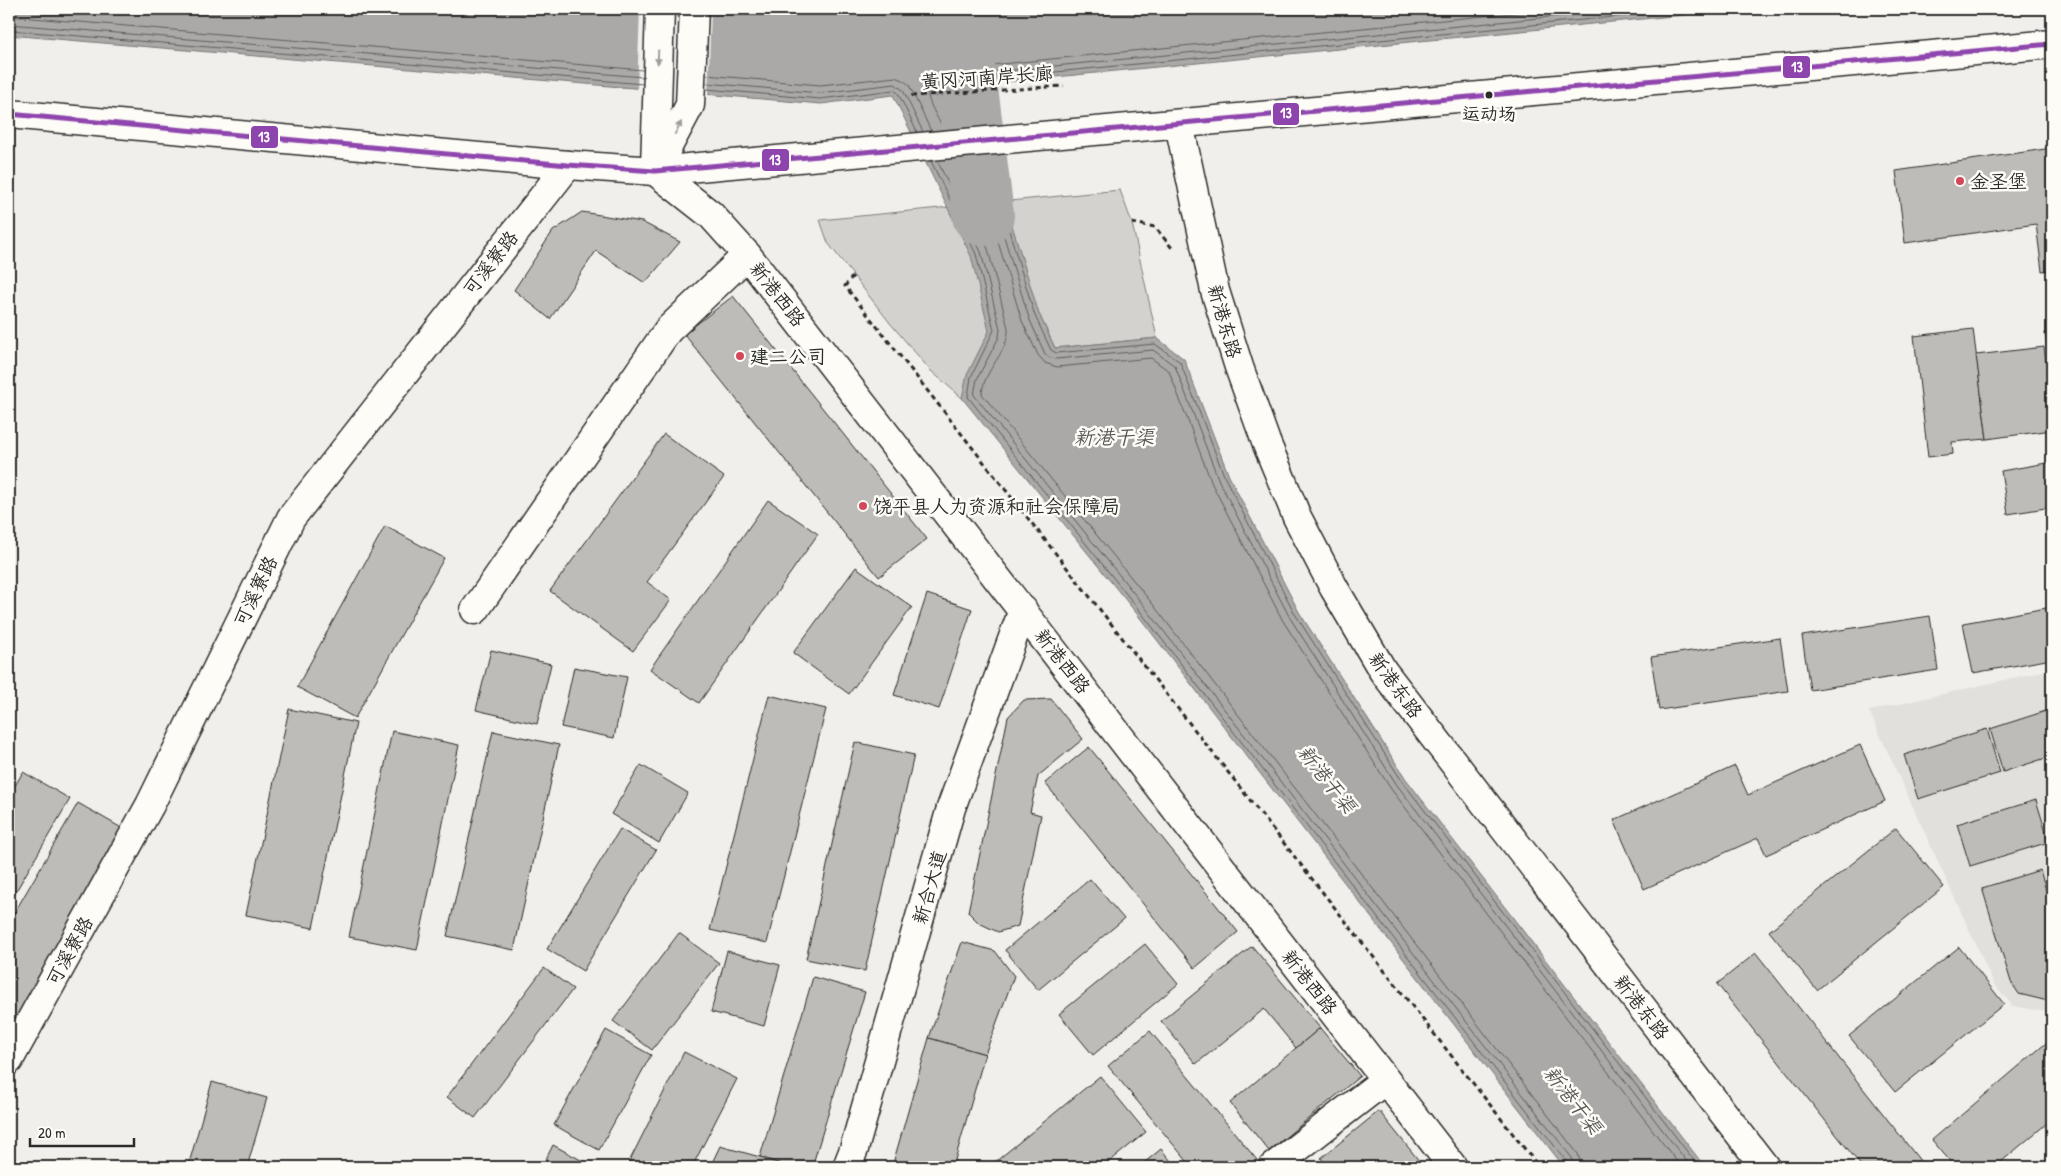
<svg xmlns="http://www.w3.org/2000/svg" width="2061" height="1176" font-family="'Patrick Hand','LXGW WenKai TC',sans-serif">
<rect width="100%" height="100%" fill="#f0efeb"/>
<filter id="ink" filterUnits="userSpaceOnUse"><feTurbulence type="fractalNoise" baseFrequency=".02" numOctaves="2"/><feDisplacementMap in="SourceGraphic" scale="10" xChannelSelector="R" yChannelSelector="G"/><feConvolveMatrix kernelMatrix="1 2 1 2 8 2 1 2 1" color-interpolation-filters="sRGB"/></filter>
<g filter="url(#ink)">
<!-- built -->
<path fill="#e1e0dc" d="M2052,669V1013L2013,1006L1994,984L1869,711Z"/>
<!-- green -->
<path fill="#d3d2cf" stroke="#7f7e7d" d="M1120,190L1132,223L1157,338L1055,348L1039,314L989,332L962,398L931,371L890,323L828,243L820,220Z"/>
<!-- water -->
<path fill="#aaa9a7" stroke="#777775" d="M9,9H1744L944,88L1012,225L1039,314L1055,348L1157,338L1184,359L1229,476L1299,612L1406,779L1705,1167H1564L1137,614L962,398L967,375L989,331L971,256L893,95L821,104L9,35Z"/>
<!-- pier -->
<path fill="#f0efeb" d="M640,9H711L708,97L637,91Z"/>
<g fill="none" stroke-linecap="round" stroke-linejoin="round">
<!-- shore -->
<g stroke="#5e5d5d" stroke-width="1">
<path d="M9,16L643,70"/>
<path d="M9,24L643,77"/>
<path d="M9,30L643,84"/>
<path d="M706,75L820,85L896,77L903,80L909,85L931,131"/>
<path d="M706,83L820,93L895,84L903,90L923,132"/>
<path d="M706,89L820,99L894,90L898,93L917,132"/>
<path d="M959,128L940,91L941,86L944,83L1694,9"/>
<path d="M952,129L934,91L936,82L944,77L1630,9"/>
<path d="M944,130C935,112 912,81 941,70L1554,9"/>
<path d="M973,157L1008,227L1035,316L1051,350L1056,353L1155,344L1180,362L1225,478L1295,614L1402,781L1699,1167"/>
<path d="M958,158L995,232L1022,321L1038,355L1045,363L1057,367L1151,358L1169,371L1212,484L1283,621L1391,789L1681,1167"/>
<path d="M966,158L1002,230L1029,318L1045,354L1050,358L1056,359L1153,350L1175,366L1219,481L1290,618L1397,785L1691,1167"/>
<path d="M937,160L981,252L1000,329L999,337L977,379L974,395L1145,607L1572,1158L1574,1167"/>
<path d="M945,160L988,249L1008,328C1010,351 983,370 982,394L1151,602L1578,1154L1582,1167"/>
<path d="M931,161L976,254L994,330L971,377L968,397L1140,611L1567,1162L1568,1167"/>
</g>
<!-- river -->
<path stroke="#aaa9a7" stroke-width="62" d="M957,9L983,215"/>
</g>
<!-- building -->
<g fill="#bdbcb8" stroke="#2b2b2b">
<path d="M2052,148V270L2042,271L2036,224L1905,243L1896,171Z"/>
<path d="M582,212L642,222L680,242L645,283L596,251L550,319L514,290L553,231Z"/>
<path d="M733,296L927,539L879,577L684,334Z"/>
<path d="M1973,329L1987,439L1952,442L1953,454L1928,457L1914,336Z"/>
<path d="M2052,332V368L2050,369L2045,333Z"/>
<path d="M2044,347L2052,409V430L1987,439L1976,355Z"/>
<path d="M664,434L724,477L647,582L671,600L633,651L550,591Z"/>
<path d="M2052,462V507L2008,514L2001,471Z"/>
<path d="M768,500L818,534L699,703L650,669Z"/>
<path d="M385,526L444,558L355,718L297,687Z"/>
<path d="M856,567L912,607L849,694L793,653Z"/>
<path d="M927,594L972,609L939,709L894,695Z"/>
<path d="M2052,607V659L1973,673L1963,623Z"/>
<path d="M1930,616L1938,670L1810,690L1802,636Z"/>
<path d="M1780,638L1788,691L1659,710L1651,657Z"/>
<path d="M491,650L551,664L537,724L476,710Z"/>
<path d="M574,667L627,677L614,738L561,727Z"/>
<path d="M769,695L826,709L767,943L710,930Z"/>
<path d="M1051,699L1083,739L1038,776L1030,812L1041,815L1018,926L998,932L979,923L968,912L1008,717L1024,700Z"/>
<path d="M289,709L356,723L313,928L246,915Z"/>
<path d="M2052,709V756L2003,772L1990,729Z"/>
<path d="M1987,729L2000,773L1918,799L1904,755Z"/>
<path d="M392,731L459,745L417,950L349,937Z"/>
<path d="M493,731L559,745L514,950L447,936Z"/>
<path d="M855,742L914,755L865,971L806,959Z"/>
<path d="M1860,745L1885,801L1766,855L1758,838L1644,889L1614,820L1735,766L1748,795Z"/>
<path d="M1089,747L1238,932L1195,968L1045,783Z"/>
<path d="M641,765L688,793L659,843L611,814Z"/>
<path d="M23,772L70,799L9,903V796Z"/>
<path d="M2036,800L2049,842L1970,866L1957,824Z"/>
<path d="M78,803L125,830L9,1029V922Z"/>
<path d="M1896,828L1944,887L1817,990L1769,931Z"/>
<path d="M620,829L656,850L583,971L547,949Z"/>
<path d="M2040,870L2052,910V1002L2019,994L2011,982L1982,888Z"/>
<path d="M1090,879L1124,919L1038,990L1005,950Z"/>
<path d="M679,933L719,963L652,1050L613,1021Z"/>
<path d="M962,942L995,951L1014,976L985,1054L929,1038Z"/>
<path d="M1145,944L1178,984L1093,1055L1059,1014Z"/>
<path d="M1252,946L1320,1028L1296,1048L1264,1009L1196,1064L1161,1021Z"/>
<path d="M1959,947L2004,1004L1895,1092L1849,1036Z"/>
<path d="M727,951L780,965L764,1026L711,1012Z"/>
<path d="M1756,953L1925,1167H1862L1717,984Z"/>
<path d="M544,968L573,989L475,1118L447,1097Z"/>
<path d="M813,977L865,992L812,1167H789L760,1157Z"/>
<path d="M1320,1028L1360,1076L1269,1151L1230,1103Z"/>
<path d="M606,1030L651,1055L599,1150L554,1125Z"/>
<path d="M1150,1031L1257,1160L1248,1167H1192L1108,1066Z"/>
<path d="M929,1038L985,1054L953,1167H892Z"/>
<path d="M2052,1038V1119L1995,1167H1955L1932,1140Z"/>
<path d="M684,1052L737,1079L692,1167H640L629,1162Z"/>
<path d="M1100,1076L1146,1132L1103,1167H989Z"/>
<path d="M212,1082L267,1098L247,1167H188Z"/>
<path d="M1379,1111L1424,1167H1328L1321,1158Z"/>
<path d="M553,1145L594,1167H542Z"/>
<path d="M720,1146L760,1157L789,1167H710Z"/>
<path d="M1161,1149L1176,1167H1139Z"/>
</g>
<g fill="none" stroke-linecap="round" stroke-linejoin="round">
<defs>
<g id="minor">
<path d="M475,610L668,330L747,255"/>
<path d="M9,1060L150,805L291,518L568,165"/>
<path d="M1273,1167L1385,1080"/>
</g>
<g id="major">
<path d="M9,114L568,165L655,171L2052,44"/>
<path d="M1179,124L1215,291L1239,367L1266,442L1297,517L1334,588L1383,671L1765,1167"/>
<path d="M655,167L660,9"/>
<path d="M655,171L711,215L747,255L1453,1167"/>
<path d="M655,171L690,105L694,9"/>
<path d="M847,1167L854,1149L951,808L1023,610"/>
</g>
</defs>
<!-- minor casing -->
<use href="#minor" stroke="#2b2b2b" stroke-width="31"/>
<!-- major casing -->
<use href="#major" stroke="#2b2b2b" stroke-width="31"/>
<!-- path -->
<g stroke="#2b2b2b" stroke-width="3" stroke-dasharray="5 4" stroke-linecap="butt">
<path d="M911,96L1064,86"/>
<path d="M1132,223L1155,227L1172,248"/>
<path d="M853,276L845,286L1539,1167"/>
</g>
<!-- minor -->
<use href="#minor" stroke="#fdfcf7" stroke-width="28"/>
<!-- major -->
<use href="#major" stroke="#fdfcf7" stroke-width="28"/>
<defs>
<path id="bus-1" d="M9,114L568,165L655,171L2052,44"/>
</defs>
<!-- bus-1 casing -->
<use href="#bus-1" stroke="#fdfcf7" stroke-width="9"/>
<!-- bus-1 -->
<use href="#bus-1" stroke="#8e44ad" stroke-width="5"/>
</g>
<!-- one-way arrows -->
<defs><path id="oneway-solid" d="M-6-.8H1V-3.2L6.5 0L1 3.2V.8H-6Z" transform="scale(1.25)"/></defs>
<g fill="#9e9e9b">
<use href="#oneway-solid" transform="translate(658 57) rotate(92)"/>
<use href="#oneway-solid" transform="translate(678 128) rotate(-62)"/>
</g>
</g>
<!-- markers -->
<circle fill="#2b2b2b" stroke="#fdfcf7" stroke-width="2" cx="1489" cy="95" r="4.5"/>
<g fill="#d1495b" stroke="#fdfcf7" stroke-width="2">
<circle cx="1960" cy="181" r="5"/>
<circle cx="740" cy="356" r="5"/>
<circle cx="863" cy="506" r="5"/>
</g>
<g text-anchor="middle" stroke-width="5" stroke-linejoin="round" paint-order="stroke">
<!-- bus labels -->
<g font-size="18" fill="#2b2b2b" stroke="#fdfcf7">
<text x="1489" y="120">运动场</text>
</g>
<!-- street labels -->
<g font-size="19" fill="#2b2b2b" stroke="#fdfcf7">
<text transform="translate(987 77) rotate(-4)" y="7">黄冈河南岸长廊</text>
<text transform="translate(490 263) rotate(-52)" y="7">可溪寮路</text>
<text transform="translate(778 294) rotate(52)" y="7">新港西路</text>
<text transform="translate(1225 321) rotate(74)" y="7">新港东路</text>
<text transform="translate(255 591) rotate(-64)" y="7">可溪寮路</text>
<text transform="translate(1063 661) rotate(52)" y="7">新港西路</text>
<text transform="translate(1396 685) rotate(54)" y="7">新港东路</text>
<text transform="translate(929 887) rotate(-74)" y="7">新合大道</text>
<text transform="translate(69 951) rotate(-61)" y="7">可溪寮路</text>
<text transform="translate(1310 982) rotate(52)" y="7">新港西路</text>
<text transform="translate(1642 1007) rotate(52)" y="7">新港东路</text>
</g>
<!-- poi labels -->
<g font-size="19" fill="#2b2b2b" stroke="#fdfcf7" text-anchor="start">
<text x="1970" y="188">金圣堡</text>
<text x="750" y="363">建二公司</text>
<text x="873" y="513">饶平县人力资源和社会保障局</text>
</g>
<!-- water labels -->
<g font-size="20" font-style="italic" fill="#575756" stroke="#fdfcf7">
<text x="1114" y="444">新港干渠</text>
<text transform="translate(1327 779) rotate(52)" y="7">新港干渠</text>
<text transform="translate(1573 1100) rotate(52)" y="7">新港干渠</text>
</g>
</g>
<g stroke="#fdfcf7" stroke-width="2">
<rect x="1782" y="55" width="29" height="24" rx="5" fill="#8e44ad"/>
<rect x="1272" y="102" width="28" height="24" rx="5" fill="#8e44ad"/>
<rect x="250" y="125" width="29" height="24" rx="5" fill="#8e44ad"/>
<rect x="761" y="148" width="29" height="24" rx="5" fill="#8e44ad"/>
</g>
<g font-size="14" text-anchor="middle" font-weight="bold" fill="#fff">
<text x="1797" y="72">13</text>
<text x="1286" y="118">13</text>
<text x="264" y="142">13</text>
<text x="775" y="165">13</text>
</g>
<!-- margin -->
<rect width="2061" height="1176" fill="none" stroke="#fdfcf7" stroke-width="30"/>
<rect x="15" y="15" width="2031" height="1146" fill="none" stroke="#2b2b2b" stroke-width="2" filter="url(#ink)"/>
<!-- scale -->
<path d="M30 1138v8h104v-8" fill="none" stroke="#2b2b2b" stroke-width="2.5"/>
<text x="38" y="1138" font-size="15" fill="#2b2b2b" stroke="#fdfcf7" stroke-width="4" paint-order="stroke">20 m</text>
</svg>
